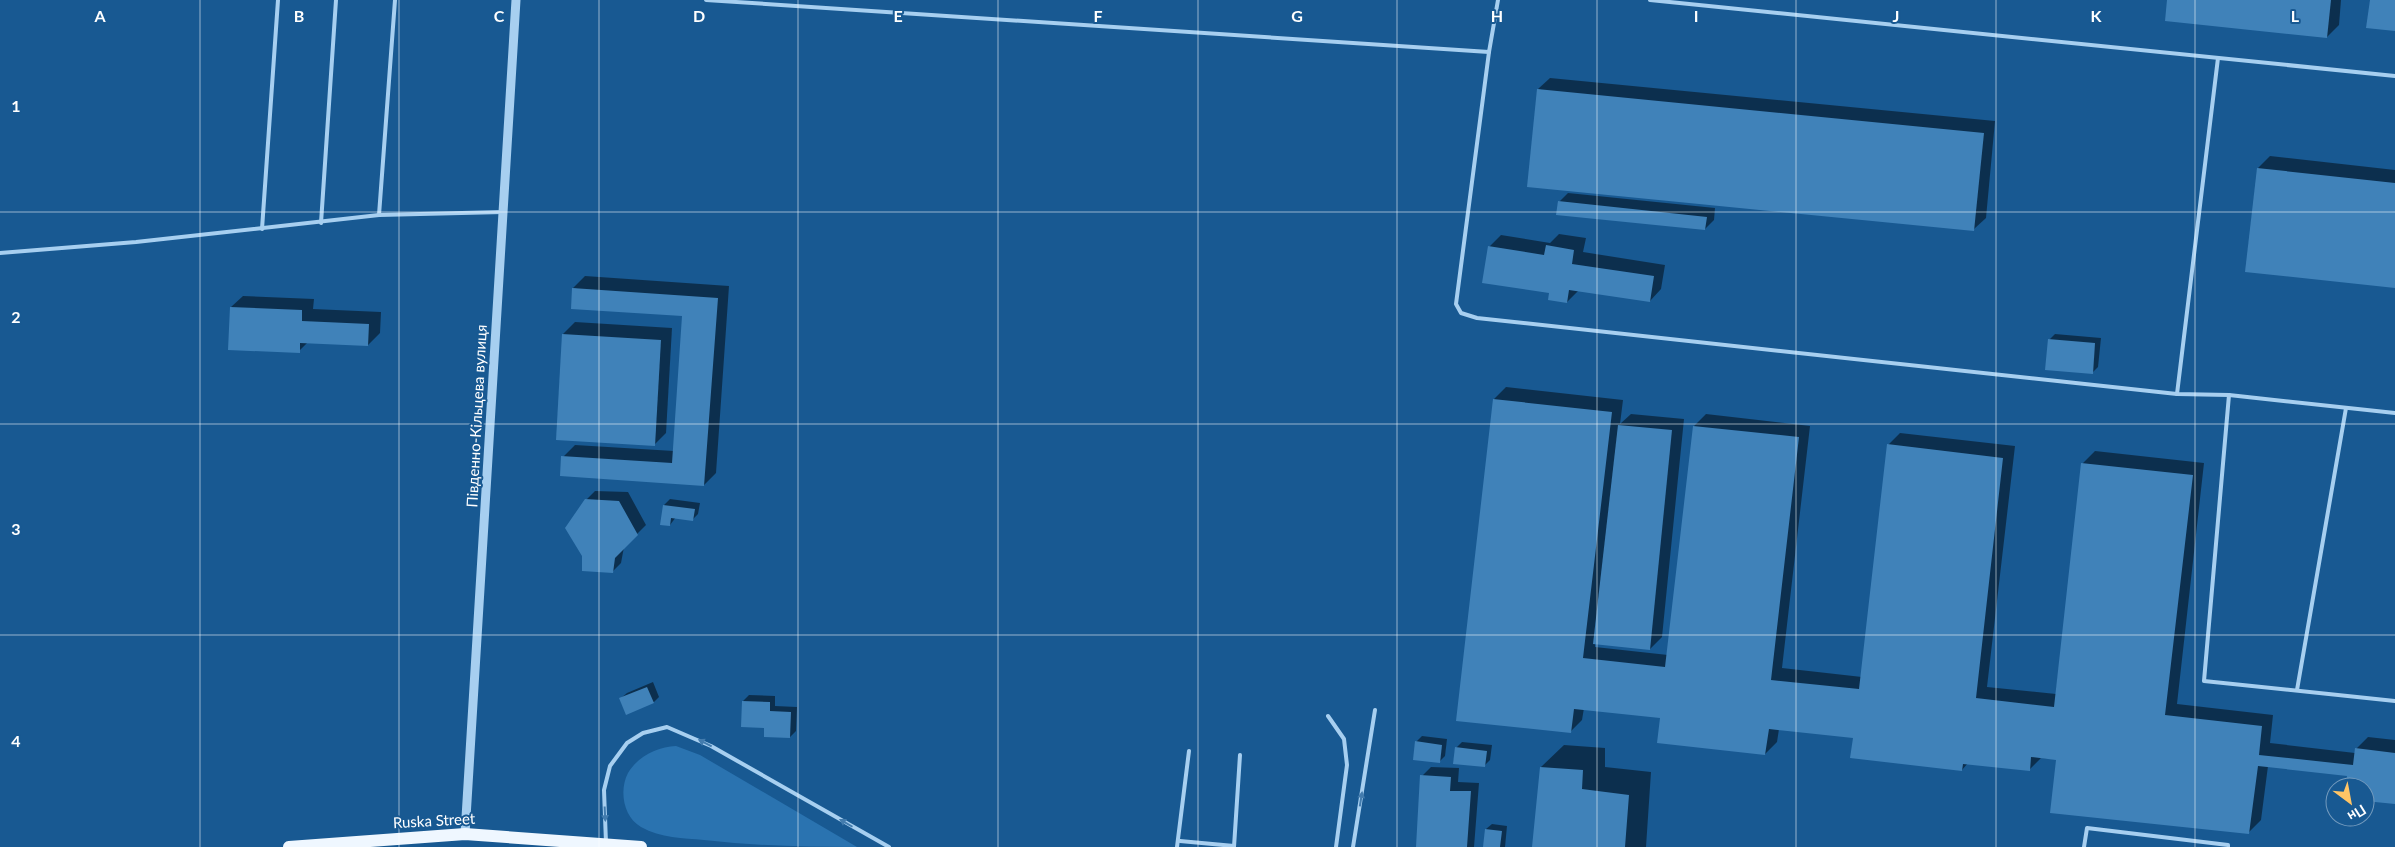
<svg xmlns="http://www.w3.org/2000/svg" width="2395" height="847" font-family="Lato,sans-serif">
<rect width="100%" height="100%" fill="#185992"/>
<!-- green -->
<path fill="#2a73b0" d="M676,746L700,755L857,847C804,847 757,846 704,840C683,838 661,838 641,827C623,817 619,790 628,773C638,756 658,747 676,746Z"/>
<!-- shadow -->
<g fill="#0007">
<path d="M2168,0H2341L2339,25L2327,37Z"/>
<path d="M1550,78L1995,121L1986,218L1974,229L1538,89Z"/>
<path d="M2270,156L2395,170V287L2258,168Z"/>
<path d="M1568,193L1715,208L1714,220L1705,229L1559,202Z"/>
<path d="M1559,234L1586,238L1583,252L1665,265L1661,289L1650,301L1579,290L1567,302L1489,247L1501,235L1550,243Z"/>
<path d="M585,276L729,286L716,473L704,485L563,457L575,445L674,451L683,315L573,288Z"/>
<path d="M243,296L314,299L313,309L381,312L380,333L368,345L308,342L299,351L231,307Z"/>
<path d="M575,322L672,328L666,433L654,445L563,334Z"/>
<path d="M2055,334L2101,338L2098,367L2092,373L2049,340Z"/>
<path d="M1506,387L1623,400L1620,424L1631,414L1684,419L1662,637L1650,649L1595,643V647L1668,655L1694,426L1706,414L1810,426L1782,668L1862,677L1888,445L1900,433L2015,446L1987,687L2056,694L2083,463L2095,451L2204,463L2177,704L2273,715L2270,743L2355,753L2356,749L2368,737L2395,740V803L2365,800V787H2347L2349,775L2268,766L2261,820L2249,832L2057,759L2041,758L2029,770L1968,763L1962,770L1854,737L1779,729L1777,742L1765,754L1661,717L1584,708L1582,720L1570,732L1494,399Z"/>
<path d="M595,491L628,492L646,525L624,547L621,563L612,572L586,500Z"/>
<path d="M670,499L700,503L698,514L693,519L676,517L670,525L664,505Z"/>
<path d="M653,682L659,697L654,702L621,698L627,693Z"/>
<path d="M749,695L775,696V706L797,707L796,731L790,737L766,727L743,701Z"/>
<path d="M1422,736L1447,739L1445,756L1439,762L1416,742Z"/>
<path d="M1462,742L1492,745L1490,760L1484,766L1456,748Z"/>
<path d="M1564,745L1605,748V767L1651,772L1646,847H1543L1541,767Z"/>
<path d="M1431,767L1459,768L1458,782L1479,783L1474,847H1417L1422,776Z"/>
<path d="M1492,824L1507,826L1505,847H1484L1486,829Z"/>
</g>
<!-- building -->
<g fill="#4082b9">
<path d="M2167,0H2331L2327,38L2165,21Z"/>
<path d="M2370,0H2395V31L2366,28Z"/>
<path d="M1537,89L1984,133L1974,231L1527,187Z"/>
<path d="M2257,168L2395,183V288L2245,272Z"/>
<path d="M1558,201L1707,217L1705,230L1556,215Z"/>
<path d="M1546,245L1574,250L1572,264L1654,276L1650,302L1569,290L1567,303L1548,300L1549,293L1482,283L1488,246L1544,255Z"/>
<path d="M572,288L718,298L704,486L560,476L561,456L672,463L682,316L571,309Z"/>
<path d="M230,307L302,310V321L369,324L368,346L300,343V353L228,350Z"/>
<path d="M562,334L661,340L655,446L556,440Z"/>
<path d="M2048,339L2095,343L2093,374L2045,370Z"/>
<path d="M1493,399L1612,412L1583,658L1665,667L1693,426L1799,437L1771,680L1859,689L1887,444L2003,458L1976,698L2054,707L2081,463L2193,475L2165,715L2262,726L2259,755L2353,765L2355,748L2395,753V804L2365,801V787H2346L2347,776L2258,766L2249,834L2050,813L2056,760L2031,757L2030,771L1963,764L1962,771L1850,758L1853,738L1769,729L1765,755L1657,743L1660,718L1574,709L1571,733L1456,721Z"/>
<path d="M1618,425L1672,430L1650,650L1593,644Z"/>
<path d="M585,499L619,501L638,535L615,558L613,573L582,571V556L565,528Z"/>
<path d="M663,505L695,509L693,521L671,518L670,526L660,525Z"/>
<path d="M647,687L654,703L626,715L619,698Z"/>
<path d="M742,701L770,702V711L791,712L790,738L764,737V728L741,727Z"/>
<path d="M1415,741L1442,745L1440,763L1413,760Z"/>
<path d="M1455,747L1487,751L1485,767L1453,764Z"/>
<path d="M1540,767L1583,770L1582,789L1629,795L1625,847H1532Z"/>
<path d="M1420,775L1451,777L1450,791H1471L1467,847H1416Z"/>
<path d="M1485,829L1502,831L1500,847H1483Z"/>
</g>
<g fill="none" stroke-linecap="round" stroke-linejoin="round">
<!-- service -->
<g stroke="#a7cff0" stroke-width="4">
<path d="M706,0L1489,52L1498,0"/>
<path d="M1650,0L2395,76"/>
<path d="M1489,52L1456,304L1461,313L1477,318L2177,394"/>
<path d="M2218,58L2177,394L2229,395L2395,413"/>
<path d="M379,215L395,0"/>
<path d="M321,223L336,0"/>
<path d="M262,229L278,0"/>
<path d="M0,253L136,242L379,215L503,212"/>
<path d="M2229,395L2204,681L2395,701"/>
<path d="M2297,690L2346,408"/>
<path d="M1328,716L1344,739L1347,765L1336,847"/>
<path d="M1180,841L1234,846"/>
<path d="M606,843L604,790L610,766L627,743L643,733L667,727L711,746L889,847"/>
<path d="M1177,847L1189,751"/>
<path d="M1234,847L1240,755"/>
<path d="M1353,847L1375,710"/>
<path d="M2084,847L2087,828L2228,845V847"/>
</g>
<!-- tertiary -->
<path stroke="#a7cff0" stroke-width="9" d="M465,834L516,0"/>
<!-- primary -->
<path stroke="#eff7ff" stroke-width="12" d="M289,847L465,834L641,847"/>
</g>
<!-- one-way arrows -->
<defs><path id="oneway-solid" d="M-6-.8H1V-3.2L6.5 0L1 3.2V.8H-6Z" transform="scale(1.25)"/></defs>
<g fill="#437cae">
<use href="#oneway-solid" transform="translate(705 743) rotate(-153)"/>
<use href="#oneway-solid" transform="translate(1361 799) rotate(-81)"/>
<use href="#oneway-solid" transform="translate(605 814) rotate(87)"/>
<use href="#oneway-solid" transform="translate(846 823) rotate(-150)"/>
</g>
<!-- grid -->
<path fill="none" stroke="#fff" stroke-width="1" stroke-opacity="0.55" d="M200,0V847M399,0V847M599,0V847M798,0V847M998,0V847M1198,0V847M1397,0V847M1597,0V847M1796,0V847M1996,0V847M2195,0V847M0,212H2395M0,424H2395M0,635H2395"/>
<g text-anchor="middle" stroke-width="4" stroke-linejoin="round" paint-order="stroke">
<!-- street labels -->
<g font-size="15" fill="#fff" stroke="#185992">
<text transform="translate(477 416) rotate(-87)" y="5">Південно-Кільцева вулиця</text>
<text transform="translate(434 821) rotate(-3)" y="5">Ruska Street</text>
</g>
</g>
<g font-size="16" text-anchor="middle" font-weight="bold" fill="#fff" stroke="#185992" stroke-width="4" stroke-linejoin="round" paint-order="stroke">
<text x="100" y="22">A</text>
<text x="299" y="22">B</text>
<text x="499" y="22">C</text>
<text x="699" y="22">D</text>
<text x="898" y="22">E</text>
<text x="1098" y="22">F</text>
<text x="1297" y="22">G</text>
<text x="1497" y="22">H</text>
<text x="1696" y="22">I</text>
<text x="1896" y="22">J</text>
<text x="2096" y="22">K</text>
<text x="2295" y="22">L</text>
<text x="16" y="112">1</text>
<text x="16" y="323">2</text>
<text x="16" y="535">3</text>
<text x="16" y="747">4</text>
</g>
<!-- north arrow -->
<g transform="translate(2350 802) rotate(148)"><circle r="24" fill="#185992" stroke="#749bbe"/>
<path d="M0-4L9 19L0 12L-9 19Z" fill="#ffc465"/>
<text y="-8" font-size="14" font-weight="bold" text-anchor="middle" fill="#ffffff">Пн</text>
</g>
</svg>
